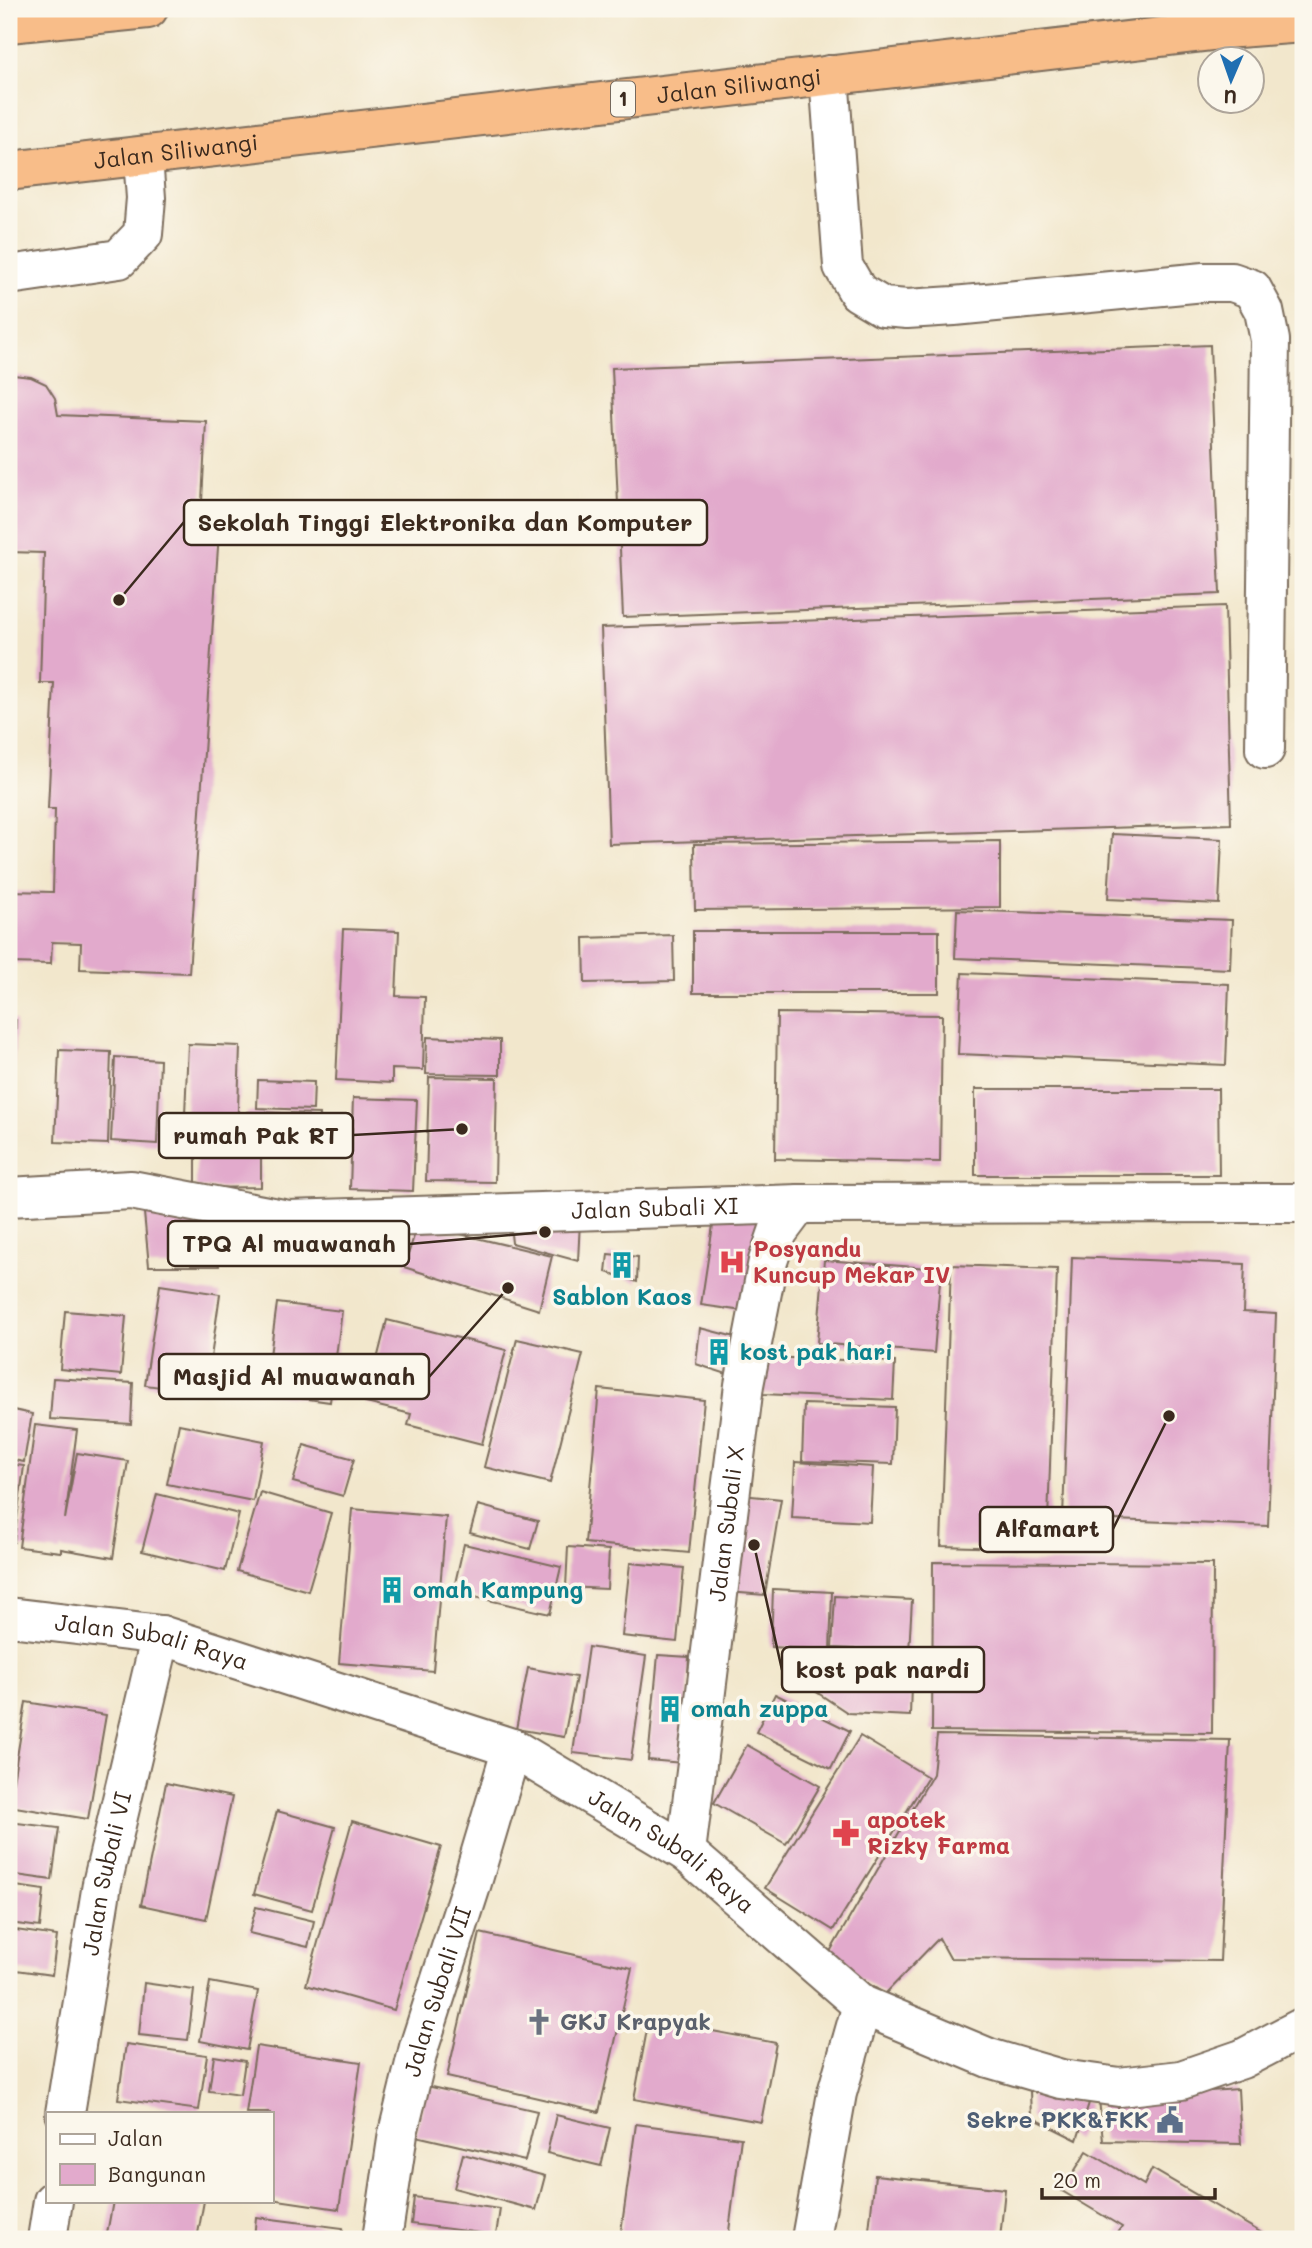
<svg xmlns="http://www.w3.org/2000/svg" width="1312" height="2248" font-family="Mali,sans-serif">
<rect width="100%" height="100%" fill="#fbf7ec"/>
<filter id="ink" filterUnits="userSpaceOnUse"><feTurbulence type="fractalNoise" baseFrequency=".0143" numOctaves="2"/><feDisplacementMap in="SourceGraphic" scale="14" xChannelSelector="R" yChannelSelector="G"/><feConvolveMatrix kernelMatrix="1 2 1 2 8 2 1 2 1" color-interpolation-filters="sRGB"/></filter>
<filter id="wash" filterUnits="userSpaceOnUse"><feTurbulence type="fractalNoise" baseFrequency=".00686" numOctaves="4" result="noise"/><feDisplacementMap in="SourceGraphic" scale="28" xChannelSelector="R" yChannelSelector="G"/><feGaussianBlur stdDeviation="1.57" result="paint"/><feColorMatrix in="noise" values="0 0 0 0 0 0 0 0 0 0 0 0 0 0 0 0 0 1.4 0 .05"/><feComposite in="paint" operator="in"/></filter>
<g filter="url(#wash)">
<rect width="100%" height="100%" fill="#f2e7cc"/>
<g id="blocks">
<!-- building -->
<g fill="#e2aacc">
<path d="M1210,345L1220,594L623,617L612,368Z"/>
<path d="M13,375L31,377L46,384L55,398L58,415L206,421L202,502L221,503L189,973L80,969L81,943L52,942L51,964L9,963V891L53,892L55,809H48L54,683H40L44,553L9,552V376Z"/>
<path d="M1225,606L1231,824L609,844L601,628Z"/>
<path d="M1112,834L1222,839L1219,904L1108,899Z"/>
<path d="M1000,841V907L695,910L694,844Z"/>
<path d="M957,910L1232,920L1230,969L955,958Z"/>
<path d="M343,929L399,931L396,996L425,997L423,1070L392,1069V1083L336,1080Z"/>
<rect x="693" y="931" width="246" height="62"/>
<path d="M673,935L674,981L585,983L584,938Z"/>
<path d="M962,973L1229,984L1226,1065L958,1054Z"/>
<path d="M777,1013L942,1015L940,1162L775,1159Z"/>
<path d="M9,1020H16L13,1079H9Z"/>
<path d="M427,1037L500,1040V1075L426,1074Z"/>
<path d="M188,1044L240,1046L237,1140L184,1138Z"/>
<path d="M59,1050L111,1052L108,1144L55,1142Z"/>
<path d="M115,1057L160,1060L157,1144L111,1141Z"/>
<path d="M429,1077L497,1078L495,1182L426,1181Z"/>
<path d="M258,1080L314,1082L313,1110L257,1108Z"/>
<path d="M975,1089H1218L1219,1175H975Z"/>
<path d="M353,1098L417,1100L413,1191L350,1189Z"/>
<path d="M247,1112L319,1114L318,1137L246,1134Z"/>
<path d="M196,1150H261V1187L196,1188Z"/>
<path d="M143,1202L212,1208L219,1266H149Z"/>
<path d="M715,1212L763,1218L750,1312L701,1305Z"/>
<path d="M509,1216L580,1221L578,1261L512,1243Z"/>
<path d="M418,1224L552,1256L539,1310L404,1267Z"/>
<path d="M608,1254L638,1257L637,1282L606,1272Z"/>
<path d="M1072,1257L1245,1264L1243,1312L1276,1314L1268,1526L1063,1518Z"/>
<path d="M824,1260L941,1269L934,1353L817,1343Z"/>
<path d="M951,1265L1057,1269L1047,1549L941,1546Z"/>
<path d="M160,1285L220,1294L206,1393L145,1385Z"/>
<path d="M277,1303L342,1311L330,1402L265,1393Z"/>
<path d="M65,1311L126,1316L121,1375L60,1369Z"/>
<path d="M387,1320L506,1350L482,1444L408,1425L411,1414L366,1403Z"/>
<path d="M700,1328L743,1339L736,1377L696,1364Z"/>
<path d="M517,1339L583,1354L550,1483L484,1467Z"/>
<path d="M764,1357L895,1362L893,1400L763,1394Z"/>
<path d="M53,1378L133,1383L131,1424L50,1419Z"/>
<path d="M599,1389L704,1400L689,1553L585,1543Z"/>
<path d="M804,1404L895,1407L893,1464L802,1461Z"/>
<path d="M9,1409L32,1414L24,1462L9,1459Z"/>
<path d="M179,1424L264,1441L253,1501L167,1484Z"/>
<path d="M35,1425L77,1430L65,1519L77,1453L128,1461L113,1558L61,1549V1552L19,1547Z"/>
<path d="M304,1445L354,1459L343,1496L293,1482Z"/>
<path d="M795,1462L873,1467L870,1522L792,1518Z"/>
<path d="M9,1464L24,1466L14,1542L9,1541Z"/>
<path d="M260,1492L331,1513L308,1591L237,1571Z"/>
<path d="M157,1494L239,1514L225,1571L142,1551Z"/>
<path d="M741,1495L781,1499L765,1595L728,1592Z"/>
<path d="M478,1505L538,1521L530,1549L470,1533Z"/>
<path d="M352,1509L446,1517L433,1671L339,1663Z"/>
<path d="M464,1544L561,1567L550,1614L453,1592Z"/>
<path d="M568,1547L609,1550L607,1589L566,1587Z"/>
<path d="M933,1562L1213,1564L1212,1733L932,1731Z"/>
<path d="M630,1563L684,1568L677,1642L622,1636Z"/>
<path d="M773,1589L832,1592L830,1650L771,1647Z"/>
<path d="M835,1596L912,1600L909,1652L832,1648Z"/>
<path d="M588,1647L646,1656L631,1760L573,1753Z"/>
<path d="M800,1651L912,1654L910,1716L848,1713L797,1679Z"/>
<path d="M658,1655L689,1657L683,1763L648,1760Z"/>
<path d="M528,1668L576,1677L564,1737L516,1729Z"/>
<path d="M775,1694L850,1731L831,1769L756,1732Z"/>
<path d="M26,1702L106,1715L88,1819L9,1806Z"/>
<path d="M937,1735L1230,1740L1220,1961L950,1958L939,1938L885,1994L827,1957L933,1774Z"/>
<path d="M860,1736L928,1777L833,1930L765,1888Z"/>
<path d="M747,1745L820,1786L786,1844L714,1803Z"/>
<path d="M166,1783L232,1797L206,1919L141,1905Z"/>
<path d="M277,1811L335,1827L312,1910L254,1894Z"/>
<path d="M352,1821L441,1847L394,2010L306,1985Z"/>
<path d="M9,1822L59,1828L52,1880L9,1874Z"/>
<path d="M9,1885L44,1890L40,1927L9,1923Z"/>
<path d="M256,1907L314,1921L308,1947L249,1933Z"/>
<path d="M9,1929L57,1936L52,1975L9,1969Z"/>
<path d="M480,1933L632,1968L599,2112L447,2077Z"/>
<path d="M210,1982L258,1991L247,2050L200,2041Z"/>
<path d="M144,1983L194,1990L188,2040L139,2035Z"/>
<path d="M649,2019L776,2043L761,2122L634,2099Z"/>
<path d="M126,2044L207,2055L199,2110L118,2099Z"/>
<path d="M256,2046L361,2062L339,2209L271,2199V2113H246Z"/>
<path d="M214,2056L245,2061L240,2095L209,2091Z"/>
<path d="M427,2086L537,2111L525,2161L416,2136Z"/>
<path d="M1238,2089L1241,2144L1103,2141L1099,2099Z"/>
<path d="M1030,2091L1089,2103L1077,2140L1031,2117Z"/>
<path d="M556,2115L610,2128L601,2166L547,2153Z"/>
<path d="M636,2124L741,2138L728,2239H620Z"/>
<path d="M1087,2151L1144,2185L1152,2169L1272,2239H1114L1122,2227L1062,2191Z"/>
<path d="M463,2154L545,2176L536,2210L454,2188Z"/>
<path d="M875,2175L1005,2189L1000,2239H868Z"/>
<path d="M414,2197L500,2209L496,2235L411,2224Z"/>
<path d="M113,2201H204L197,2239H106Z"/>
<path d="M256,2217L343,2228L342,2239H254Z"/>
</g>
</g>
</g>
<g filter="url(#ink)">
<use href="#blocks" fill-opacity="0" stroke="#7b6c5b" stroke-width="2"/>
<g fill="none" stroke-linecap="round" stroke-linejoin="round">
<defs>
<g id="minor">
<path d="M829,75L843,266L858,292L883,307L907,309L954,306L1204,282H1232L1252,289L1264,311L1270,340L1265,749"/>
<path d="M9,275L119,259L143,234L146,198L143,157"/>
<path id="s1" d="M9,1197L131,1190L288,1220L799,1204L1303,1203"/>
<path id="s2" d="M9,1617L161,1635L512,1748L686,1852L862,2005L989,2058L1061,2079L1119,2087L1181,2080L1242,2059L1303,2027"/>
<path id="s3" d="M686,1852L744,1385L768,1261L778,1232L799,1204"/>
<path id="s4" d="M65,2113L102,1884L161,1635"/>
<path d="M47,2239L53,2201"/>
<path id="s5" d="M382,2239L398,2133L419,2047L470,1889L512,1748"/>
<path d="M811,2239L837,2093L862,2005"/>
</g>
<g id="highway">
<path d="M9,23L148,9"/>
<path id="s6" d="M9,171L1238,28L1303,23"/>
</g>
</defs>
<!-- minor casing -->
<use href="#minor" stroke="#7b6c5b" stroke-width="42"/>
<!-- highway casing -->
<use href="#highway" stroke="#7b6c5b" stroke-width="42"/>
<!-- minor -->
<use href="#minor" stroke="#fff" stroke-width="38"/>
<!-- highway -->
<use href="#highway" stroke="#f8bd89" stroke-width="38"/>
</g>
</g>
<!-- icons -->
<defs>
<symbol id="hospital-bare" viewBox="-9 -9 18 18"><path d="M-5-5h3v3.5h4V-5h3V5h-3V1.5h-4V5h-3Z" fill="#e0444e" stroke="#fbf7ec" stroke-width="2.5" paint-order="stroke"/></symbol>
<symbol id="building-bare" viewBox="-9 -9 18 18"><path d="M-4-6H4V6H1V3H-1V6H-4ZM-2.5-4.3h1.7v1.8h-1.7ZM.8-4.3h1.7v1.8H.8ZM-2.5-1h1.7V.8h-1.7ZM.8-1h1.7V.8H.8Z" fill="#0f9aa8" stroke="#fbf7ec" stroke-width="2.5" paint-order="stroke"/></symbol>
<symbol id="pharmacy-bare" viewBox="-9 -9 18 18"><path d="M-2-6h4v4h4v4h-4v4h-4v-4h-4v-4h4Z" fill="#e0444e" stroke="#fbf7ec" stroke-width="2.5" paint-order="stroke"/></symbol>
<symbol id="church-bare" viewBox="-9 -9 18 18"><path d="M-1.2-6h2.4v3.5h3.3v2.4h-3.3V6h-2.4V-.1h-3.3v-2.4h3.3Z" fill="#6b7280" stroke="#fbf7ec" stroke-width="2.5" paint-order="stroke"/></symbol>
<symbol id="civic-bare" viewBox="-9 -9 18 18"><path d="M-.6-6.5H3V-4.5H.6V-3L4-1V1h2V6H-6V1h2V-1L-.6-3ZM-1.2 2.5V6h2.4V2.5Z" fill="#5c6f8a" stroke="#fbf7ec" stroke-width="2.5" paint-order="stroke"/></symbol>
</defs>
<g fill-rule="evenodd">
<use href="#hospital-bare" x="713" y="1243" width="38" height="38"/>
<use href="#building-bare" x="603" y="1246" width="38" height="38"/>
<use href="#building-bare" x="700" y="1333" width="38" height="38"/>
<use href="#building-bare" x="373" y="1571" width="38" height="38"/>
<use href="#building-bare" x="651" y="1690" width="38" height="38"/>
<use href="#pharmacy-bare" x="827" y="1814" width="38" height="38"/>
<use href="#church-bare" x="520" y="2003" width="38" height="38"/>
<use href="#civic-bare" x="1151" y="2101" width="38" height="38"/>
</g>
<g text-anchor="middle" stroke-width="7" stroke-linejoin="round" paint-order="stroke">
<!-- shield labels -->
<rect fill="#fbf7ec" stroke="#75685c" stroke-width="2" x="611" y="81.5" width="24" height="35" rx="5"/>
<g font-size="21" font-weight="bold" fill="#3b2a1e">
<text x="623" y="106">1</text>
</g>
<!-- street labels -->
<g font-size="23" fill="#3b2a1e" stroke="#fbf7ec">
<text dy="8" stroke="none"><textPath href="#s6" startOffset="735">Jalan Siliwangi</textPath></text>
<text dy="8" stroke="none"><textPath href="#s6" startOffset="168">Jalan Siliwangi</textPath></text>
<text dy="8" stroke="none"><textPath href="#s1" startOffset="649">Jalan Subali XI</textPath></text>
<text dy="8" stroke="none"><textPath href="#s3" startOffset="331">Jalan Subali X</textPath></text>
<text dy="8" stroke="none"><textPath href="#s2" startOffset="145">Jalan Subali Raya</textPath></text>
<text dy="8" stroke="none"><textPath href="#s2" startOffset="712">Jalan Subali Raya</textPath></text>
<text dy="8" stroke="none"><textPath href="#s4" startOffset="243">Jalan Subali VI</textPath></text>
<text dy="8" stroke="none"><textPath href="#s5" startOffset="254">Jalan Subali VII</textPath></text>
</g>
<!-- health labels -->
<g font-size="23" font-weight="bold" fill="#be3a42" stroke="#fbf7ec" text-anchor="start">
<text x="753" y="1257">Posyandu<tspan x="753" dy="26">Kuncup Mekar IV</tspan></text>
<text x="867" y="1828">apotek<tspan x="867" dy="26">Rizky Farma</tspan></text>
</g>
<!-- culture labels -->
<g font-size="23" font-weight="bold" fill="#0d838f" stroke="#fbf7ec" text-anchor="start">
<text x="622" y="1305" text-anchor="middle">Sablon Kaos</text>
<text x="740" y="1360">kost pak hari</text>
<text x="413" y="1598">omah Kampung</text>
<text x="691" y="1717">omah zuppa</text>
</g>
<!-- worship labels -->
<g font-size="23" font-weight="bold" fill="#5b616d" stroke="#fbf7ec" text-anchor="start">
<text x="560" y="2030">GKJ Krapyak</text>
</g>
<!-- service labels -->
<g font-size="23" font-weight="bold" fill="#4e5e75" stroke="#fbf7ec" text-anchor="end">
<text x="1149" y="2128">Sekre PKK&amp;FKK</text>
</g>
</g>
<!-- callouts -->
<path fill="none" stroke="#3b2a1e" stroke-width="2.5" d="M119 600L184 522M462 1129L353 1135M545 1232L409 1244M508 1288L429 1377M1169 1416L1113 1529M754 1545L782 1670"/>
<g fill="#3b2a1e" stroke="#fbf7ec" stroke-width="2.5">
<circle cx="119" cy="600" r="7"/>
<circle cx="462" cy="1129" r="7"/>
<circle cx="545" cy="1232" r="7"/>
<circle cx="508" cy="1288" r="7"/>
<circle cx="1169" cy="1416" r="7"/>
<circle cx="754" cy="1545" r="7"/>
</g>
<g fill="#fbf7ec" stroke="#3b2a1e" stroke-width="2.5">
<rect x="184" y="500" width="523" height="45" rx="7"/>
<rect x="159" y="1113" width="194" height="45" rx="7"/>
<rect x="168" y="1221" width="241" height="45" rx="7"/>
<rect x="159" y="1354" width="270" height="45" rx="7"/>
<rect x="980" y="1507" width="133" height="45" rx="7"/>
<rect x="782" y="1647" width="202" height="45" rx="7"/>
</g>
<g font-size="24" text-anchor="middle" font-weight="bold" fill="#3b2a1e">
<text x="445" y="531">Sekolah Tinggi Elektronika dan Komputer</text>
<text x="256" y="1144">rumah Pak RT</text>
<text x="289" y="1252">TPQ Al muawanah</text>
<text x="294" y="1385">Masjid Al muawanah</text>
<text x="1047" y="1537">Alfamart</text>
<text x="883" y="1678">kost pak nardi</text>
</g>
<!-- margin -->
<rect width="1312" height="2248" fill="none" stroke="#fbf7ec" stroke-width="35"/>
<!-- legend -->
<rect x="46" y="2112" width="228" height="91" fill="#fbf7ec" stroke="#aea59a" stroke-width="2"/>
<rect x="60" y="2134" width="35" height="10" fill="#ffffff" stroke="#aea59a" stroke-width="2"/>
<text x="108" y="2146" font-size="21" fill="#3b2a1e">Jalan</text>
<rect x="60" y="2164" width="35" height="21" fill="#e2aacc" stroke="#aea59a" stroke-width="2"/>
<text x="108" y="2182" font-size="21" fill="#3b2a1e">Bangunan</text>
<!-- north arrow -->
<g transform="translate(1231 80) rotate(182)"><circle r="33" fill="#fbf7ec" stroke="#aea59a" stroke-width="2"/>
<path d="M0-5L12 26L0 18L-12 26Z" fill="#1f6fb2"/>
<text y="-10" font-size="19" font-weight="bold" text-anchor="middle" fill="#3b2a1e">U</text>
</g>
<!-- scale -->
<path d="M1042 2188v10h173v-10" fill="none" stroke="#3b2a1e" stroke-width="3.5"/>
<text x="1053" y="2188" font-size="21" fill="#3b2a1e" stroke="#fbf7ec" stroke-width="5" paint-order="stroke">20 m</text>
</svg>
